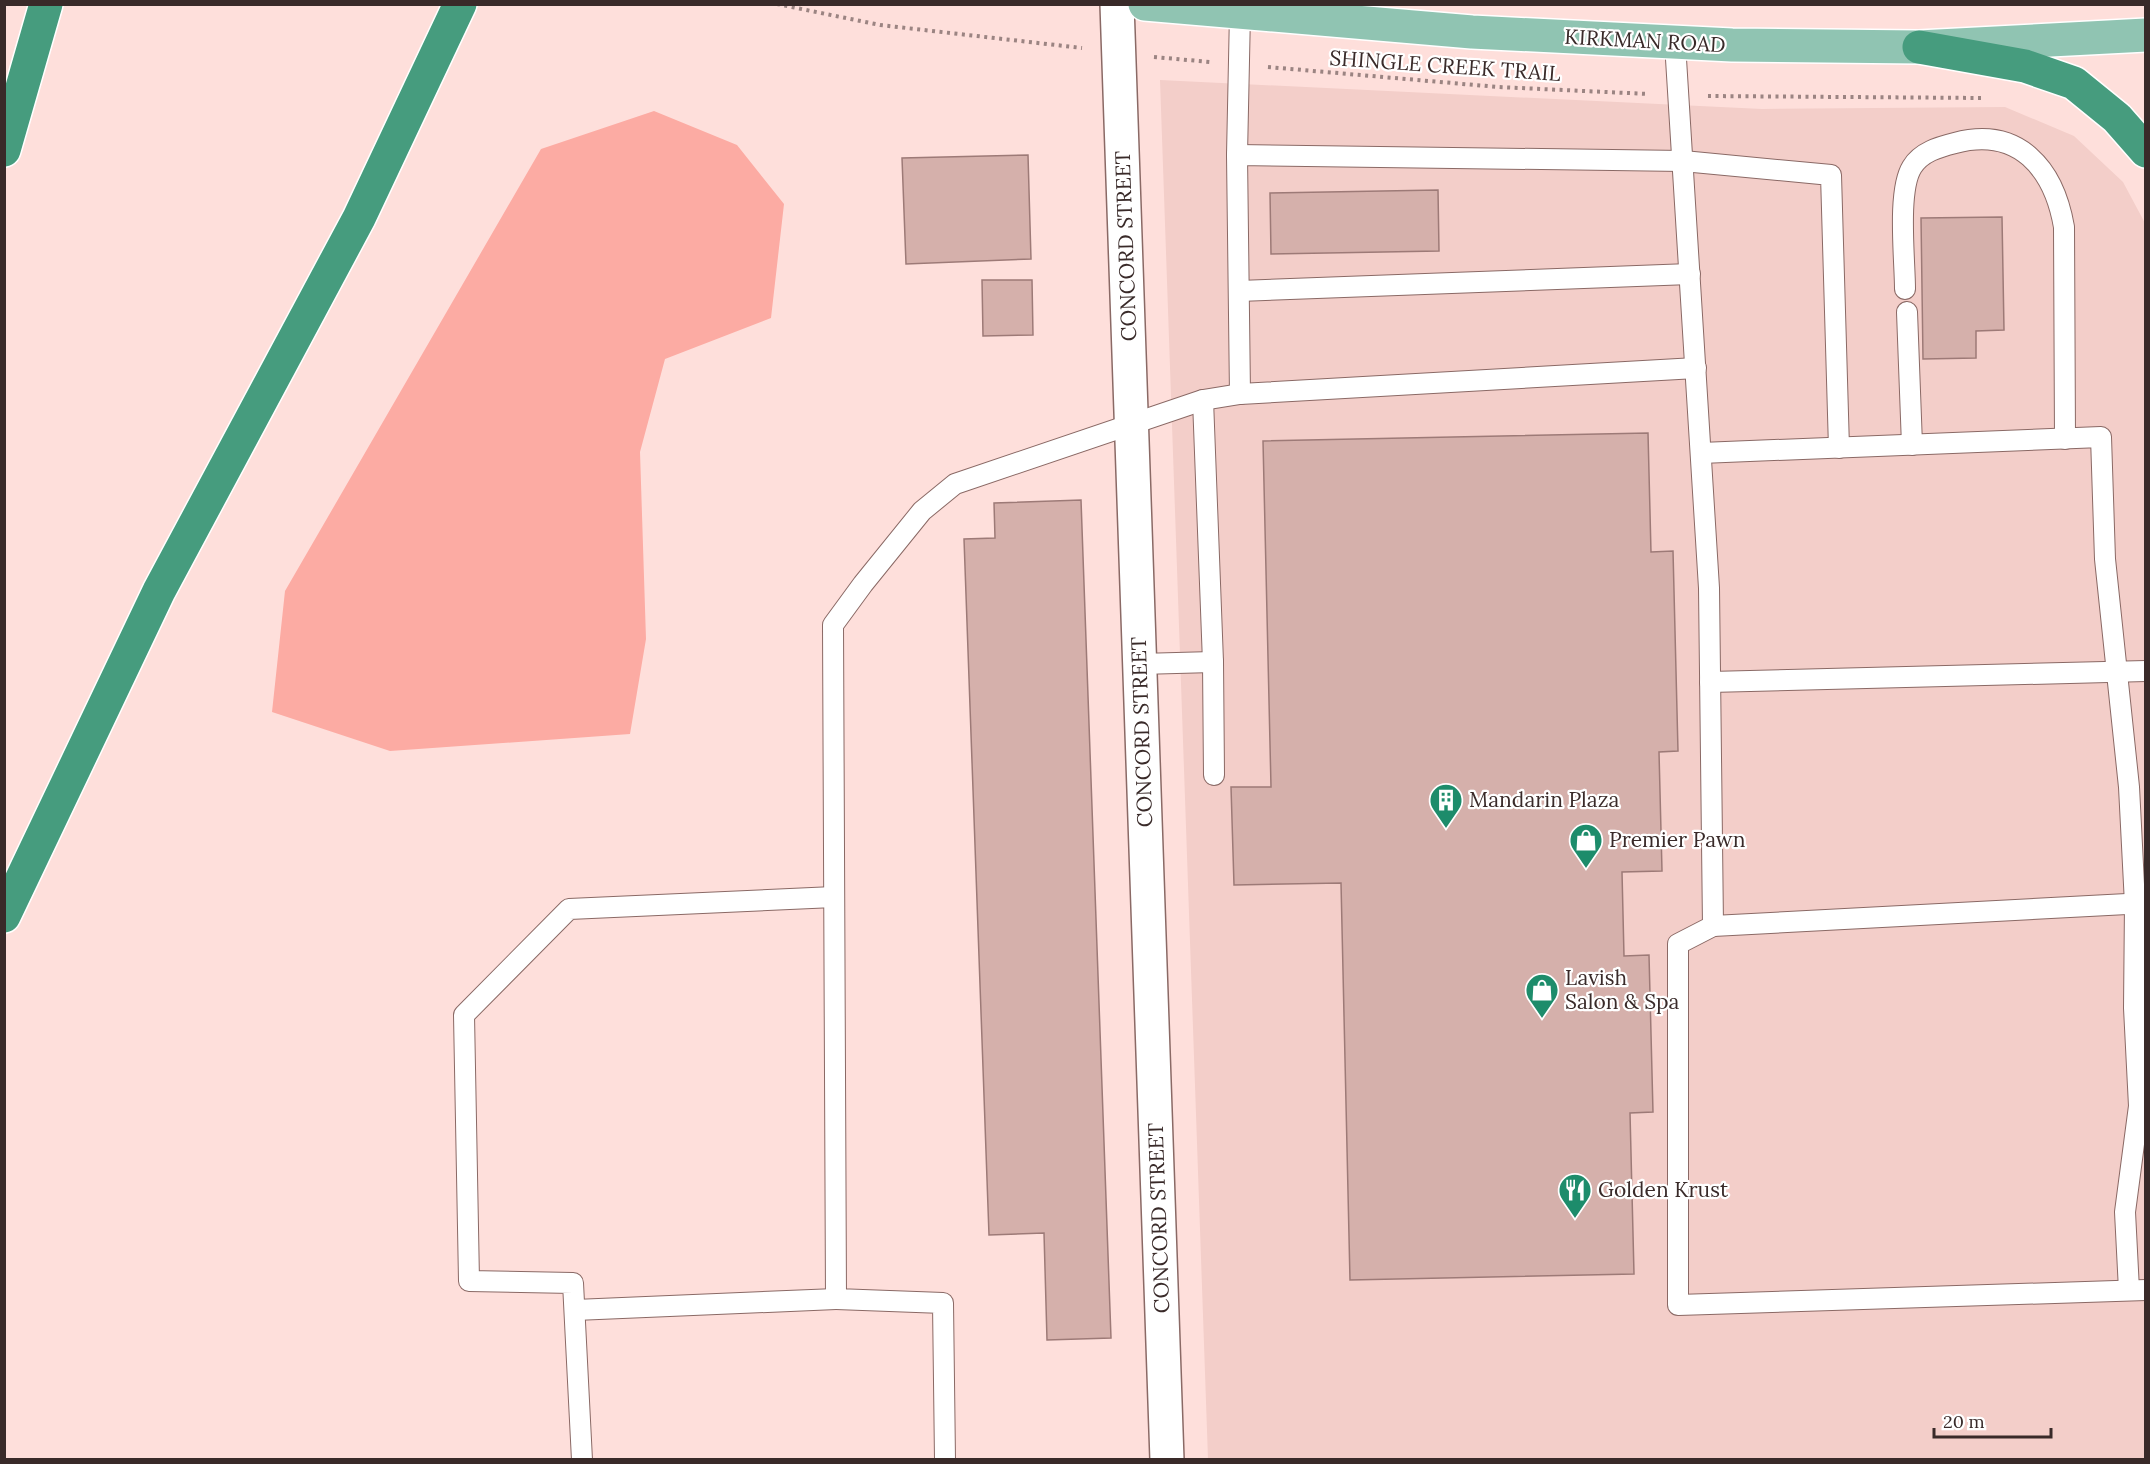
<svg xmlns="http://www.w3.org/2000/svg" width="2150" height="1464" font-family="Lora,serif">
<rect width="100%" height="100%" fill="#fedfdb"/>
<!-- built -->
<path fill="#f3cec9" d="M1160,80L1762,109L2005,107L2074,136L2123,182L2146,225L2145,1459H1208Z"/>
<!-- water -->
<path fill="#fcaba3" d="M654,111L737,145L784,204L771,318L665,359L640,452L646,639L630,734L390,751L272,712L285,591L541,149Z"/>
<!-- building -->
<g fill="#d5b0ab" stroke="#9d7a77" stroke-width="1.5">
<path d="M1028,155L1031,259L906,264L902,158Z"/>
<path d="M1438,190L1439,251L1271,254L1270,193Z"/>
<path d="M2002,217L2004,330L1976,331V358L1923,359L1921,218Z"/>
<path d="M982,280H1032L1033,335L983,336Z"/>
<path d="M1648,433L1651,552L1673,551L1678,751L1659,752L1662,871L1622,872L1624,956L1649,955L1653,1112L1630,1113L1634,1274L1350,1280L1341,883L1234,885L1231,787H1271L1263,441Z"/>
<path d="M1081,500L1111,1338L1047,1340L1044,1233L989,1235L964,539L995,538L994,503Z"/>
</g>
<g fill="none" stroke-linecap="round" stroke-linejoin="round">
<defs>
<g id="lane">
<path d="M1675,43L1709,588L1713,926L1678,944V1305L2146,1290"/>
<path d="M1237,155L1240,13"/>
<path d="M1905,289C1905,260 1897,191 1912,167C1921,152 1939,147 1955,143C2019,126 2054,169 2064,227L2065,439"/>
<path d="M1239,291L1690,274"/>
<path d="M1907,312L1912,445"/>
<path d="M1240,394L1237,155L1683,161L1831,175L1839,448"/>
<path d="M1203,400L1213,662L1214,775"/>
<path d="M1701,453L2101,437L2105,559L2129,787L2135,904L2134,1008L2139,1106L2125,1212L2129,1290"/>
<path d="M1140,664L1213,662"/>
<path d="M1710,682L2146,671"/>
<path d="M1713,926L2146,903"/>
<path d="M575,1310L836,1299"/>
<path d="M582,1460L573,1283L469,1281L464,1015L569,909L834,897"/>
<path d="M945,1460L943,1303L836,1299L833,625L863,584L922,511L955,484L1203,400L1240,394L1696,368"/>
</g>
<path id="street" d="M1117,4L1167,1460"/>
<path id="primary" d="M1145,4L1472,32L1732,45L1919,47L2146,35"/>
<g id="highway">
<path d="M1919,47L2025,66L2074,83L2117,118L2146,151"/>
<path d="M4,150L46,4"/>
<path d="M4,916L159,591L359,218L460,4"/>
</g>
</defs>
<!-- lane casing -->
<use href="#lane" stroke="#8a6965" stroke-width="22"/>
<!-- street casing -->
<use href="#street" stroke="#8a6965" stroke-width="36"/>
<!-- primary casing -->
<use href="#primary" stroke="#fff" stroke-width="36"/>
<!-- highway casing -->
<use href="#highway" stroke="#fff" stroke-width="36"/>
<!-- path -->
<g stroke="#9b8482" stroke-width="4" stroke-dasharray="3 4.5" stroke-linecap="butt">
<path d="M777,4L880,25L1082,48"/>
<path d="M1154,57L1210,62"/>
<path d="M1268,67L1498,87L1649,94"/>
<path d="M1708,96L1982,98"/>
</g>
<!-- lane -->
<use href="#lane" stroke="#fff" stroke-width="20"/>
<!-- street -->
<use href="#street" stroke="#fff" stroke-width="33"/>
<!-- primary -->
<use href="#primary" stroke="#90c4b2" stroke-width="33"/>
<!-- highway -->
<use href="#highway" stroke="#469c7e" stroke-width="33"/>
</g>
<!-- icons -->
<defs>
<symbol id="building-pin" viewBox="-11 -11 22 30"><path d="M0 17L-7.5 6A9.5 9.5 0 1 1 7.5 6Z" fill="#1d8c6b" stroke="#fff"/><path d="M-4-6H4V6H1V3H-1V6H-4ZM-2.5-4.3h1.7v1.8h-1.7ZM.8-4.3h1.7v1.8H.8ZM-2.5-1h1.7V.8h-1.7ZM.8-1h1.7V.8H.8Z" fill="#fff"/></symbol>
<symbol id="shop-pin" viewBox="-11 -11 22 30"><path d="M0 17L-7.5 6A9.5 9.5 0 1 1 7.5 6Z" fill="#1d8c6b" stroke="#fff"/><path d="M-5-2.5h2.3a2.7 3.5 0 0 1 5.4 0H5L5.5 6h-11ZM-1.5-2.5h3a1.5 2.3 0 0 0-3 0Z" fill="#fff"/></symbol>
<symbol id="restaurant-pin" viewBox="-11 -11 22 30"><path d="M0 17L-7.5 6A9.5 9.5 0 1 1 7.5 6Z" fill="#1d8c6b" stroke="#fff"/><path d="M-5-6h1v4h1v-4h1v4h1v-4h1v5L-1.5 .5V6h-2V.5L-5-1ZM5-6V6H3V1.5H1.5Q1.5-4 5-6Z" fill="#fff"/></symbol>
</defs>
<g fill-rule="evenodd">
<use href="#building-pin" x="1427" y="781" width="38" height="52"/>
<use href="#shop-pin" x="1567" y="821" width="38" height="52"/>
<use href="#shop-pin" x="1523" y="971" width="38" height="52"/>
<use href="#restaurant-pin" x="1556" y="1171" width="38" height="52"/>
</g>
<g text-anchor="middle" stroke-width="4.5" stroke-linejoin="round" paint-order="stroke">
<!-- street labels -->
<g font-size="21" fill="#392a29" stroke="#fff">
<text transform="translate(1645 41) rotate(3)" y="7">KIRKMAN ROAD</text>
<text transform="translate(1445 66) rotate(4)" y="7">SHINGLE CREEK TRAIL</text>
<text transform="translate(1126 246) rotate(-92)" y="7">CONCORD STREET</text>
<text transform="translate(1142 732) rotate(-92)" y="7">CONCORD STREET</text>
<text transform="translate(1159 1218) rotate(-92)" y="7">CONCORD STREET</text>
</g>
<!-- poi labels -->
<g font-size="21" fill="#392a29" stroke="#fff" text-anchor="start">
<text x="1469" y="807">Mandarin Plaza</text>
<text x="1609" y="847">Premier Pawn</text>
<text x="1565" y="985">Lavish<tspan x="1565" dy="24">Salon &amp; Spa</tspan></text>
<text x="1598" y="1197">Golden Krust</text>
</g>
</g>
<!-- border -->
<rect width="2150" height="1464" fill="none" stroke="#392a29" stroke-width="12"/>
<!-- scale -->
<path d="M1934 1428v9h117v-9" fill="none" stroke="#392a29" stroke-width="3"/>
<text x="1943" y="1428" font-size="18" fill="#392a29" stroke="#ffffff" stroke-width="4.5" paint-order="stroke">20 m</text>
</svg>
